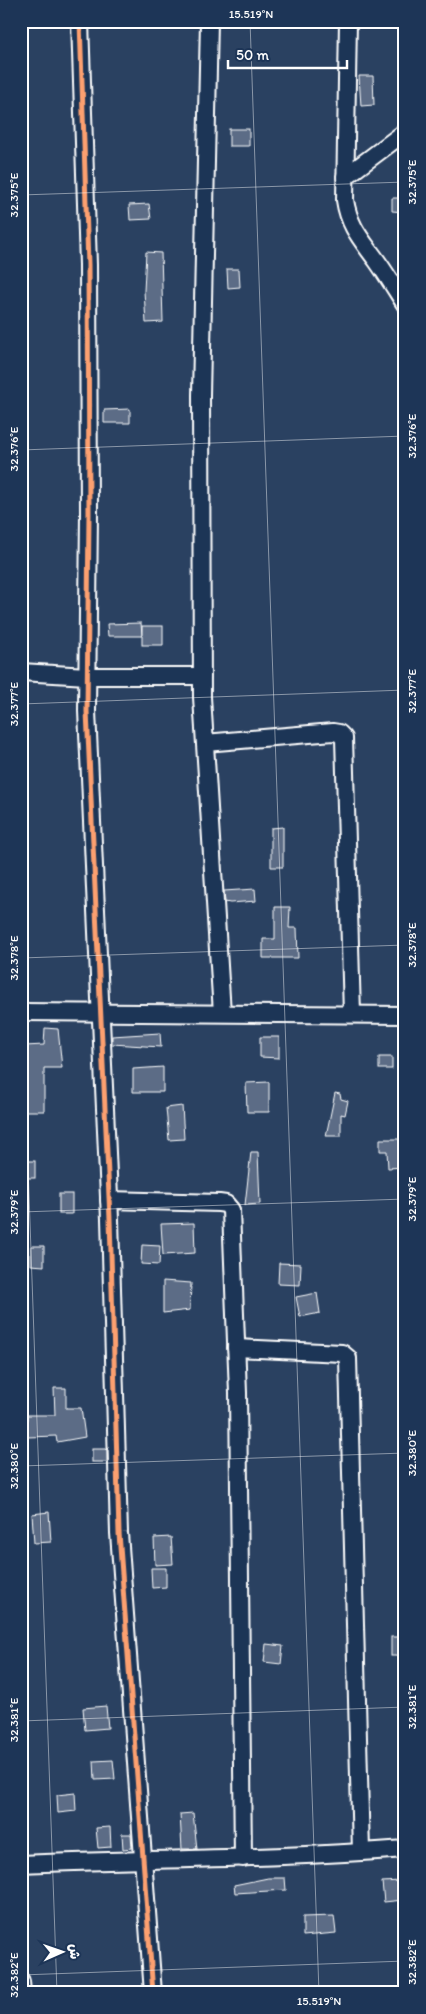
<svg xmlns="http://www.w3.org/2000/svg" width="426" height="2014" font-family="Itim,'Playpen Sans Arabic',sans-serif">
<rect width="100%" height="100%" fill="#2a4161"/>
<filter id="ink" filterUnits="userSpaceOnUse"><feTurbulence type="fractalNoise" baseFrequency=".02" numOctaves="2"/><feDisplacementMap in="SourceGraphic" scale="10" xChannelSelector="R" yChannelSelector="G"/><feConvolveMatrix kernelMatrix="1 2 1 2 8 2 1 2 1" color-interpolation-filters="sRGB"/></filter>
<g filter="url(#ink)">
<!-- building -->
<g fill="#5b6c86" stroke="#fff">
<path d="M359,76H373L374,105L361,106Z"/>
<rect x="229" y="129" width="20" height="17"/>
<path d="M392,198H405V212L392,211Z"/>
<path d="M149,204L151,219L130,220L129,205Z"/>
<path d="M146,252L161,253L163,322L146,323L144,291Z"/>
<path d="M227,269H239L240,287L228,288Z"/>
<path d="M130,409V423H104V410Z"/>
<path d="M141,623L142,636H108L107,624Z"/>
<rect x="142" y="626" width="21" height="19"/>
<path d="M283,827V867H271V828Z"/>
<path d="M255,889L256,901L230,903L225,902L224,891Z"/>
<path d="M275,907H290L289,928H297L298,958H263V939H275Z"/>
<path d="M45,1028L58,1029L62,1068H44V1111H21V1096H25V1046L44,1045Z"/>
<path d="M160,1033L161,1047L112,1044V1036Z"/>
<path d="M260,1037H279V1058L260,1057Z"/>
<rect x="379" y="1057" width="13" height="12"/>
<path d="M163,1067V1092H133V1069Z"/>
<path d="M269,1082V1112H247L246,1083Z"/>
<path d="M335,1093L340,1094L341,1099L348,1101L345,1115L341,1114V1136H326Z"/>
<path d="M182,1106L184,1139L169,1140L166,1108Z"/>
<path d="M380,1139H405V1151H403L404,1167L388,1168L387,1151H380Z"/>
<path d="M251,1152H258L260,1204L245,1205Z"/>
<rect x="21" y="1161" width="14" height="17"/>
<rect x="59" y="1194" width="13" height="20"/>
<path d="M194,1223L195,1253L163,1255L161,1224Z"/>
<path d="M142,1245L160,1246L159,1265L141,1264Z"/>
<path d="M31,1246H44V1266L31,1265Z"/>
<path d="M279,1263L301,1264L300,1285L278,1284Z"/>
<path d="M163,1281L191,1283L190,1310L163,1313Z"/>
<path d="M317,1293L320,1313L300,1317L296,1297Z"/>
<path d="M54,1388H66V1408H81L85,1437L57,1442L56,1436L27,1437V1415H55Z"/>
<rect x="92" y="1449" width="15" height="13"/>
<path d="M49,1512L51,1542L34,1543L32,1514Z"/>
<path d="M171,1537L173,1564L155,1565L154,1538Z"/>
<path d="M151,1568H166V1587L152,1588Z"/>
<rect x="391" y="1637" width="14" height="19"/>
<path d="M266,1644L283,1646L281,1664L264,1662Z"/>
<path d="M106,1706L108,1728L85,1730L83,1708Z"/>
<path d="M113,1760L115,1779L95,1780L94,1761Z"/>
<path d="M75,1793L76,1811L58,1813L57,1795Z"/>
<path d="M193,1813L197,1849H182L180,1814Z"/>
<path d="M110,1827L111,1847L98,1848L96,1828Z"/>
<path d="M122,1834H131L132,1848L123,1849Z"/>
<path d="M268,1878H285L286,1890L235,1893L234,1885Z"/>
<path d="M401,1881L403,1900L384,1902L382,1882Z"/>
<path d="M334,1916L336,1933L303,1936V1917Z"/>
</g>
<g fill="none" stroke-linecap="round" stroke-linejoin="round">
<defs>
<g id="minor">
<path d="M80,21L88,265L89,513L87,711L110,1219L119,1533L153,1993"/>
<path d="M209,21L201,395L202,697L222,1013"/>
<path d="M348,21L345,200C349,227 362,240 377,261C387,275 396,290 405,304"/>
<path d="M345,177L405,132"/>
<path d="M21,672L87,676H202"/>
<path d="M205,743L333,732L339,733L344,738L352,1014"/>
<path d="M21,1012L405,1015"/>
<path d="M109,1200L219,1203L226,1204L231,1210L238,1393L243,1858"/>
<path d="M236,1348L342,1353L348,1358L361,1852"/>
<path d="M21,1864C149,1859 277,1859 405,1849"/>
<path d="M21,1981L22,1993"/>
</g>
</defs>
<!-- minor casing -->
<use href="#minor" stroke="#fff" stroke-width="20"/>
<!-- minor -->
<use href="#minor" stroke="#1d3557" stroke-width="16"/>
<defs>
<path id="cycleway" d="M80,21L88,265L89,513L87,711L110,1219L119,1533L153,1993"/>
</defs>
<!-- cycleway casing -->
<use href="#cycleway" stroke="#1d3557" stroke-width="8"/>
<!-- cycleway -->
<use href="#cycleway" stroke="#fca06f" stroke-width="5"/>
</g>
</g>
<!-- ticks -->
<path fill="none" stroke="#fff" stroke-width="1" stroke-opacity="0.45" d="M250,21L319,1993M21,195L405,182M21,450L405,436M21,704L405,690M21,958L405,945M21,965L57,1993M21,1212L405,1199M21,1466L405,1453M21,1721L405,1707M21,1975L405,1961"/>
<!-- margin -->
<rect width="426" height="2014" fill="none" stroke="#1d3557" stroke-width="55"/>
<!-- north arrow -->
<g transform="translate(62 1952) rotate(88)" stroke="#1d3557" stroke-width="4" paint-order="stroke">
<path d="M0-4L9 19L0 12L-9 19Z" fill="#ffffff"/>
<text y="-8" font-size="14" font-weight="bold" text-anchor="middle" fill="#ffffff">ش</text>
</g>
<!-- scale -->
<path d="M228 60v8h119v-8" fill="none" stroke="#ffffff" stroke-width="2.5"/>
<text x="236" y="60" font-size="15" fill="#ffffff" stroke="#1d3557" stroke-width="4" paint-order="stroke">50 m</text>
<rect x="28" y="28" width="370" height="1958" fill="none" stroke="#fff" stroke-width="2"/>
<g font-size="12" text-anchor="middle" fill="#fff">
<text x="251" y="18">15.519°N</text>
<text transform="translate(412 182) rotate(-90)" y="4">32.375°E</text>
<text transform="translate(14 195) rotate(-90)" y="4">32.375°E</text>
<text transform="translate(412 436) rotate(-90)" y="4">32.376°E</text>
<text transform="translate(14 449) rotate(-90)" y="4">32.376°E</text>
<text transform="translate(412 691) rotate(-90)" y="4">32.377°E</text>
<text transform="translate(14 704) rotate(-90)" y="4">32.377°E</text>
<text transform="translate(412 945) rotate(-90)" y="4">32.378°E</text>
<text transform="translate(14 958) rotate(-90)" y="4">32.378°E</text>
<text transform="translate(412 1199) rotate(-90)" y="4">32.379°E</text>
<text transform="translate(14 1212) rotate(-90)" y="4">32.379°E</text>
<text transform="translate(412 1453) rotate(-90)" y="4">32.380°E</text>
<text transform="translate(14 1466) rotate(-90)" y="4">32.380°E</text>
<text transform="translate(412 1707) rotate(-90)" y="4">32.381°E</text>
<text transform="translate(14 1720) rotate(-90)" y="4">32.381°E</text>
<text transform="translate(412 1962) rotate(-90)" y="4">32.382°E</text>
<text transform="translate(14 1975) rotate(-90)" y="4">32.382°E</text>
<text x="319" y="2005">15.519°N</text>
</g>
</svg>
